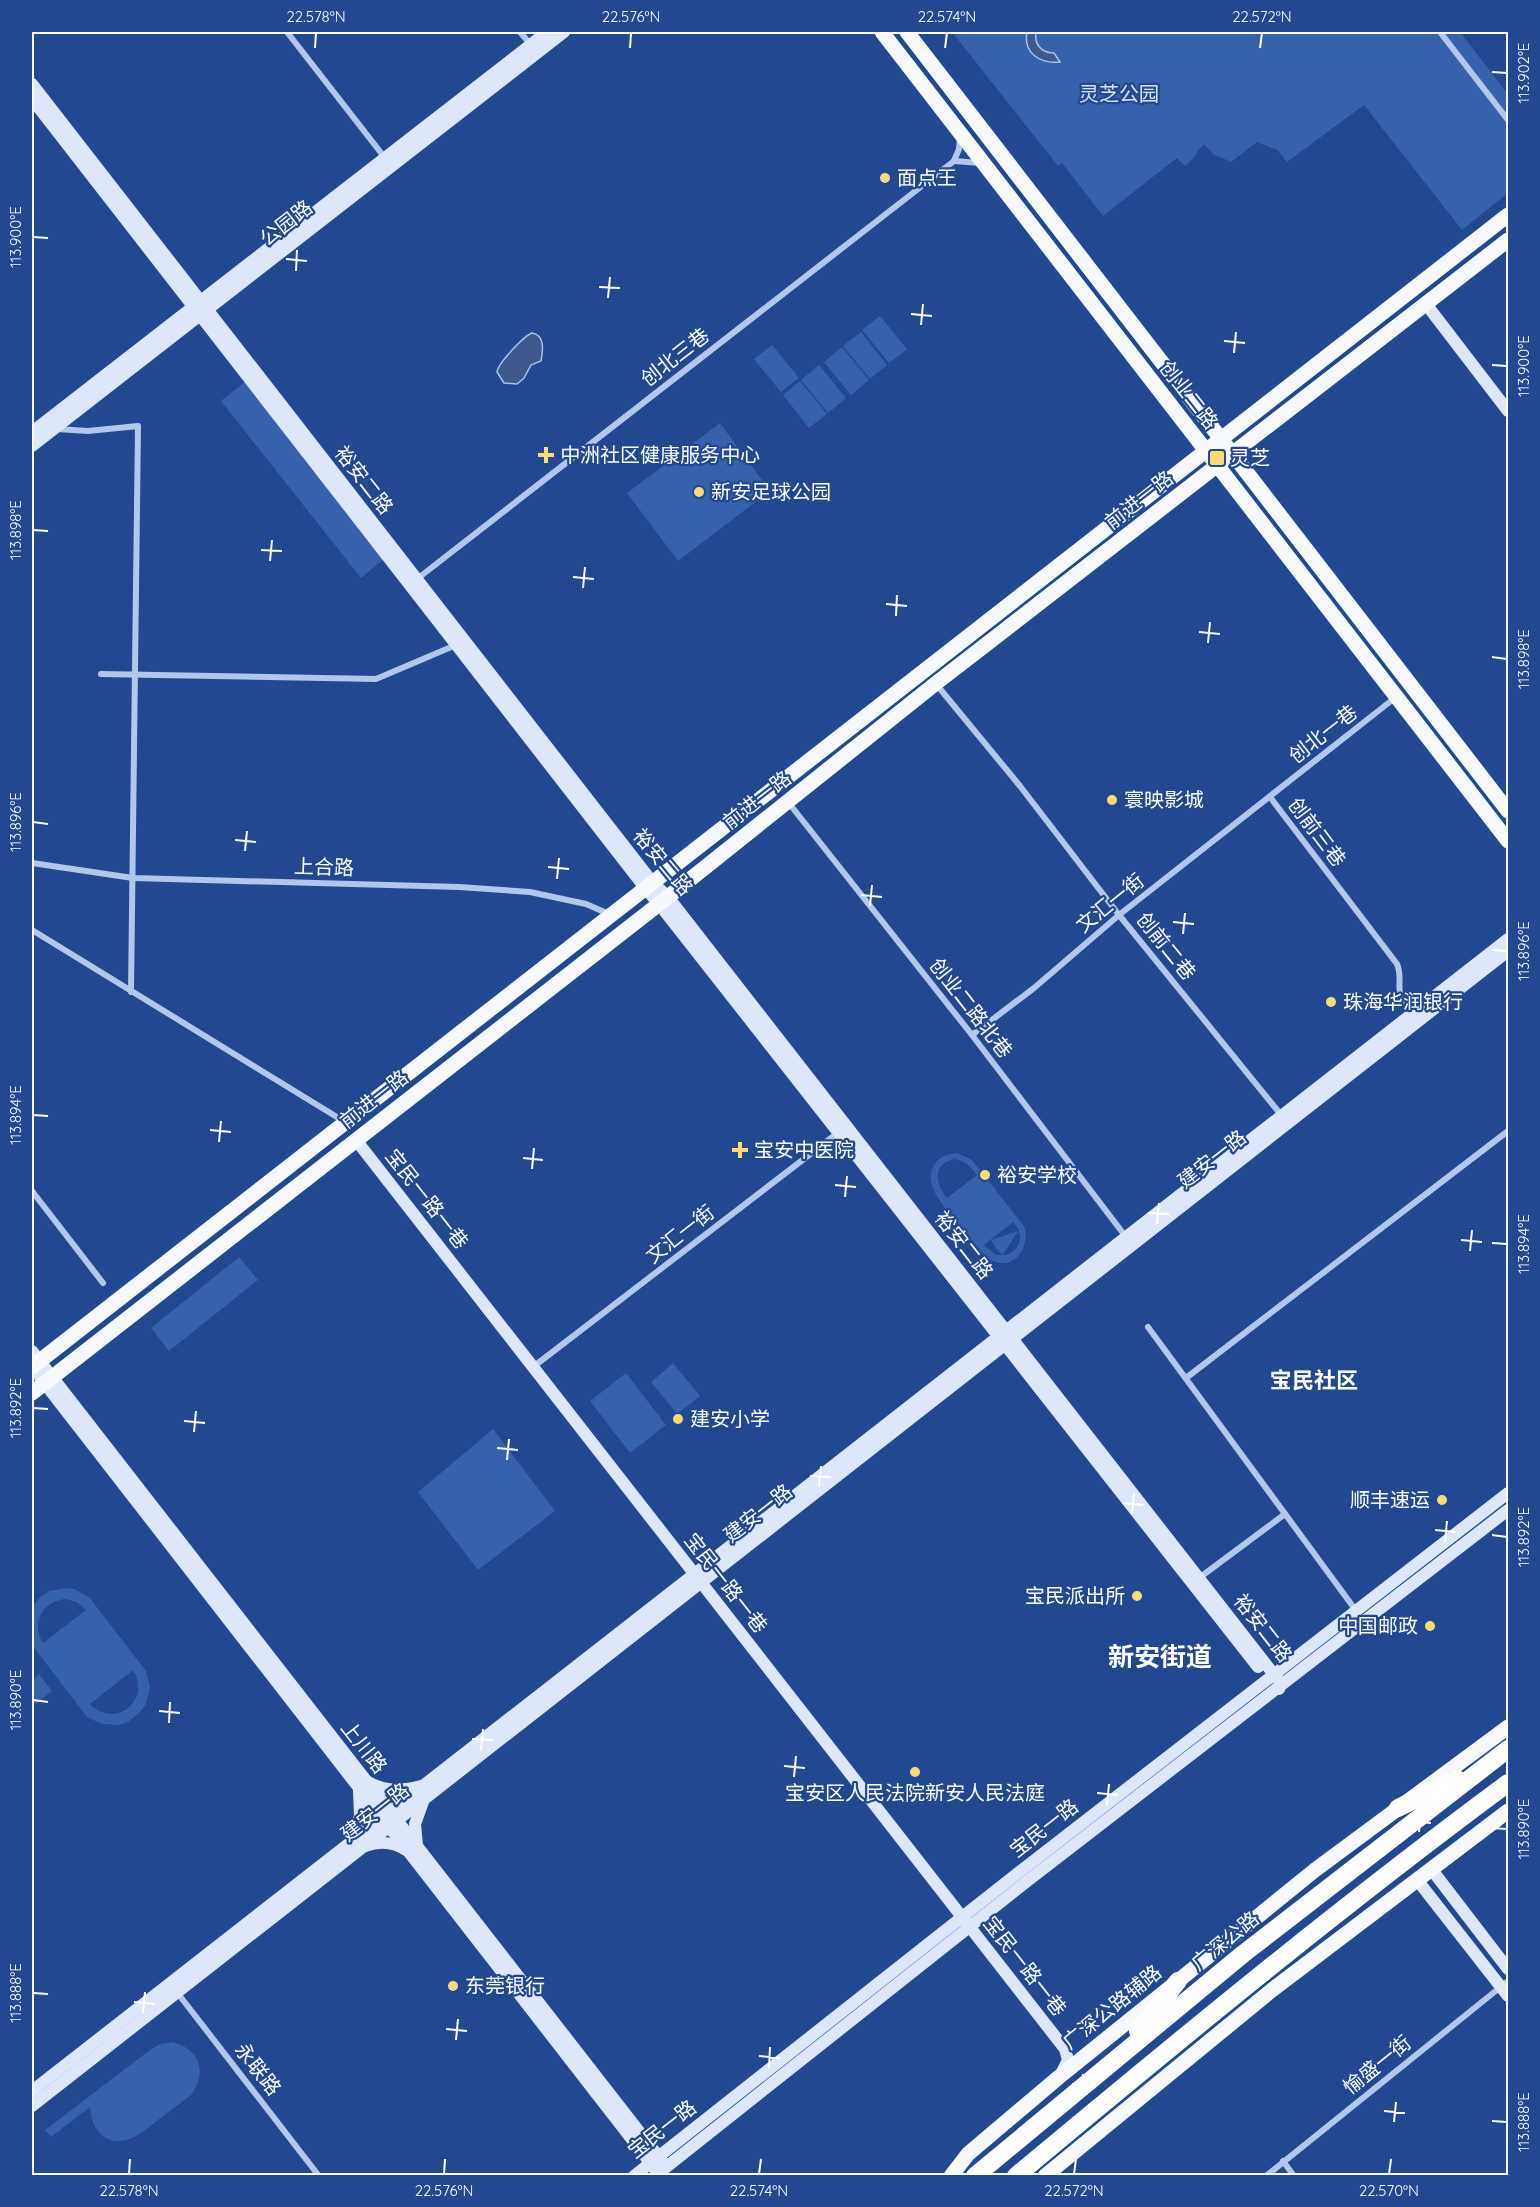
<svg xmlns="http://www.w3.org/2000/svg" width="1540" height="2207" font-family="Quicksand,'Noto Sans SC',sans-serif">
<rect width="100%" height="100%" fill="#214890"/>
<!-- green -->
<g fill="#3561ad" fill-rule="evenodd">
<path d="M952,32H1460L1508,94V193L1462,230L1364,105L1287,162L1277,150L1257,142L1231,162L1213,154L1204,144C1196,151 1194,160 1185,166L1177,158L1103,216L1062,163L1058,166Z"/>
<path d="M880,316L907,349L889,363L862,330Z"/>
<path d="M861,332L887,365L870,379L843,346Z"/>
<path d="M772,345L799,378L781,392L754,359Z"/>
<path d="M842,347L869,380L851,395L824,362Z"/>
<path d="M819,365L846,398L828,413L801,380Z"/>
<path d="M246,381L385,558L361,578L221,401Z"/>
<path d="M800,381L827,414L809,428L783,395Z"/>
<path d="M720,423L770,491L678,561L627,493Z"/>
<path d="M957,1153L972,1160L1024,1226C1031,1248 1013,1273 989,1259C978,1252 970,1238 962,1228C950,1212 921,1187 934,1165C940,1156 948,1154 957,1153ZM953,1159C965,1160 970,1166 977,1175L947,1198C936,1184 931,1166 953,1159ZM1013,1222C1024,1233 1022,1249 1006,1255H996L984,1245Z"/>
<path d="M1018,1231L1003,1255L997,1250L991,1240Z"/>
<path d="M239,1257L258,1280L169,1351L151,1328Z"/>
<path d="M673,1363L700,1396L677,1414L651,1382Z"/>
<path d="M626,1373L666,1425L630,1453L590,1401Z"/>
<path d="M493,1429L555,1511L478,1570L418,1492Z"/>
<path d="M66,1588L74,1589L89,1597L146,1671L150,1687L146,1704L141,1711L128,1722L119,1725L102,1724L87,1717L32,1645V1608L41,1596L49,1591ZM65,1599L77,1602L86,1610L43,1643C31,1623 42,1602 65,1599ZM133,1670C152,1700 115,1730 90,1704Z"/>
<path d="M39,1674L52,1691L32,1707V1680Z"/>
<path d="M172,2042C200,2049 208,2072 191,2095L141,2133C114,2151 92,2137 90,2107L51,2137L45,2130L150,2050L160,2044Z"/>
</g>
<!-- water -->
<g fill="#3c588c" stroke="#a5c1ee" stroke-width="1.5">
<path d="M1027,32H1036C1034,44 1041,53 1054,53L1060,62C1041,64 1023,54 1027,32Z"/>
<path d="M532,333C545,335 543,350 541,361L531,365L524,378L517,384L504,383L497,372C498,363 524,336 532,333Z"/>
</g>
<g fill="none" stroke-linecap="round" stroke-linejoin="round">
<!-- street -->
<g stroke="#b1c7ec" stroke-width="6">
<path d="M287,32L385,158"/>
<path d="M520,32L531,45"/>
<path d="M1440,32L1508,120"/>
<path d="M954,161L980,163"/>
<path d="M57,429L88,431L138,426L131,992"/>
<path d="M417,579L954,161L959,149L960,139"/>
<path d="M101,674L376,679L456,645"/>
<path d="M936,684L1020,786L1119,915L1282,1116"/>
<path d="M1270,797L1397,964C1403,978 1396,989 1402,1000C1404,1005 1408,1009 1411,1014"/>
<path d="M788,802L972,1035L1126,1237"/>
<path d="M32,863L133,878L459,887L530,892L586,904L609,914"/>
<path d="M32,930L345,1122"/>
<path d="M972,1035L1034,988L1119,915L1396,697"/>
<path d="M32,1191L103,1283"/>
<path d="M1148,1327L1357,1612"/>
<path d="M533,1367L839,1132"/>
<path d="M1186,1378L1508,1131"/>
<path d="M1199,1578L1285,1514"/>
<path d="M176,1991L319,2176"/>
<path d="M1283,2161L1294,2176"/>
<path d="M1266,2176L1508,1981"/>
</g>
<!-- secondary -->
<g stroke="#dde7f9" stroke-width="12">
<path d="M32,84L653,883L668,897L1268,1667L1281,1683L1279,1689"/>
<path d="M32,99L646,889L659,904L1258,1667"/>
<path d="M1426,304L1508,411"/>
<path d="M32,432L547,32"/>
<path d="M32,446L564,32"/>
<path d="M356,1140L1065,2049L1068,2060L1061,2074"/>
<path d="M32,1351L662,2161"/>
<path d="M32,1367L655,2169"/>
<path d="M368,1782C385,1792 403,1791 421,1786"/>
<path d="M353,1840L360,1816L359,1790"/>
<path d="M365,1846C379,1841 394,1842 406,1850"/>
<path d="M417,1846L415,1824L423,1802"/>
<path d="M1432,1870L1508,1969"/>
<path d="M1418,1881L1508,1996"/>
<path d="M32,2091L1508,939"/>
<path d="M32,2106L1508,951"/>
<path d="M634,2176L1018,1873L1508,1493"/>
<path d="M655,2176L1026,1882L1508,1510"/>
</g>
<!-- primary -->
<g stroke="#f7f9ff" stroke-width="15">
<path d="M882,32L1508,841"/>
<path d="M907,32L1508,811"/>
<path d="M32,1367L1508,215"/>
<path d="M32,1393L668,897L935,684L1508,240"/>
<path d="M951,2176L968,2154L1059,2077L1178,1981L1315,1870L1508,1727"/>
<path d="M1045,2176L1272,1990L1508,1811"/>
</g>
<!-- highway -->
<g stroke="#fff" stroke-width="18">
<path d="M1398,1808L1457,1779"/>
<path d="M1138,2031L1178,1981"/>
<path d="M975,2176L1243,1954L1508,1749"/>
<path d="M1016,2176C1178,2041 1339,1908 1508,1783"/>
</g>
</g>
<!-- ticks -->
<path fill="none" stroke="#fff" stroke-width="2" d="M315,48L316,33M630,48L631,33M945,48L947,33M1260,48L1262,33M1492,72L1507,73M33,237L48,238M286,259L307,261M296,271L297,250M599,287L620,288M608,298L610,277M911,314L932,316M921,325L923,304M1224,341L1245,343M1234,353L1236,332M1492,365L1507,366M33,530L48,531M261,550L282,551M270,561L272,540M573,577L594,579M583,588L585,567M886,604L907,606M896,616L897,595M1199,632L1220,634M1208,643L1210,622M1492,657L1507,659M33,822L48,824M235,840L256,842M245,851L247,831M548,867L569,869M557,879L559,858M861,895L882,897M870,906L872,885M1173,922L1194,924M1183,934L1185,913M1492,950L1507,951M33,1115L48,1116M210,1130L231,1132M219,1142L221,1121M523,1158L543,1160M532,1169L534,1148M835,1185L856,1187M845,1197L847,1176M1148,1213L1169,1214M1157,1224L1159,1203M1461,1240L1482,1242M1492,1243L1507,1244M1470,1251L1472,1230M33,1408L48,1409M184,1421L205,1423M194,1432L196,1411M497,1448L518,1450M507,1460L509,1439M810,1476L831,1477M819,1487L821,1466M1123,1503L1143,1505M1132,1514L1134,1493M1435,1530L1456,1532M1492,1535L1507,1537M1445,1542L1447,1521M33,1700L48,1702M159,1711L180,1713M169,1723L170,1702M472,1739L493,1740M481,1750L483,1729M784,1766L805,1768M794,1777L796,1756M1097,1793L1118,1795M1107,1805L1109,1784M1410,1821L1431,1823M1492,1828L1507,1829M1419,1832L1421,1811M33,1993L48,1994M134,2002L155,2004M143,2013L145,1992M446,2029L467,2031M456,2040L458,2019M759,2056L780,2058M769,2068L770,2047M1072,2084L1093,2086M1081,2095L1083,2074M1384,2111L1405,2113M1492,2121L1507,2122M1394,2122L1396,2102M129,2174L130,2159M444,2174L445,2159M759,2174L761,2159M1074,2174L1076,2159M1389,2174L1391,2159"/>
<!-- markers -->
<g fill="#f9dd73" stroke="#214890" stroke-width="2">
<circle cx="885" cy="178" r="6"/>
<path d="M543 446h6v6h6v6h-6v6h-6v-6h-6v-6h6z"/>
<rect x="1209" y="450" width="16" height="16" rx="3"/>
<circle cx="699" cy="492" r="6"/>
<circle cx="1112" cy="800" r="6"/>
<circle cx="1331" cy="1002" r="6"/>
<path d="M737 1141h6v6h6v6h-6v6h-6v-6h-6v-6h6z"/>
<circle cx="985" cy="1175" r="6"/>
<circle cx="678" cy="1419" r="6"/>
<circle cx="1442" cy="1500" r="6"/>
<circle cx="1137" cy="1596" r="6"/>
<circle cx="1430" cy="1626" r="6"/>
<circle cx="915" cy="1772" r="6"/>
<circle cx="453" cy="1986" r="6"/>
</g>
<g text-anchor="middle" stroke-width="4.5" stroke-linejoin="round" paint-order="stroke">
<!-- park labels -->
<g font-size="20" fill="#d7e3f9" stroke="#214890">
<text x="1119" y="101">灵芝公园</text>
</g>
<!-- poi labels -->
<g font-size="20" fill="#fff" stroke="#214890" text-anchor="start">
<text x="897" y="185">面点王</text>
<text x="560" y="462">中洲社区健康服务中心</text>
<text x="1230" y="465">灵芝</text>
<text x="711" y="499">新安足球公园</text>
<text x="1124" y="807">寰映影城</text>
<text x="1343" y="1009">珠海华润银行</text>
<text x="754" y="1157">宝安中医院</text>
<text x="997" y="1182">裕安学校</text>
<text x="690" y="1426">建安小学</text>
<text x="1430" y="1507" text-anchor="end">顺丰速运</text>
<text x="1125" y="1603" text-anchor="end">宝民派出所</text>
<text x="1418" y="1633" text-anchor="end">中国邮政</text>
<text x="915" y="1800" text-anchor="middle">宝安区人民法院新安人民法庭</text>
<text x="465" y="1993">东莞银行</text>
</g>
<!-- street labels -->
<g font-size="20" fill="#fff" stroke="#214890">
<text transform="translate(286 223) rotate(-38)" y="7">公园路</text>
<text transform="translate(675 357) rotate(-38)" y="7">创北三巷</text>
<text transform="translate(1189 395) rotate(52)" y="7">创业二路</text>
<text transform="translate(364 480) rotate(52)" y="7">裕安二路</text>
<text transform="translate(1139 500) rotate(-38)" y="7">前进一路</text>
<text transform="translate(1323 734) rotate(-38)" y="7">创北一巷</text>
<text transform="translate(757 800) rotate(-38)" y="7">前进一路</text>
<text transform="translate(1317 832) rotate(53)" y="7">创前三巷</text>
<text transform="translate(663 862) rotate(50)" y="7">裕安二路</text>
<text transform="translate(324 867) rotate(2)" y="7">上合路</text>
<text transform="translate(1110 903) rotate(-39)" y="7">文汇一街</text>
<text transform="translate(1166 946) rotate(51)" y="7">创前二巷</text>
<text transform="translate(971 1008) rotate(52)" y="7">创业二路北巷</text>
<text transform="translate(374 1099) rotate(-38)" y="7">前进一路</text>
<text transform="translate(1212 1159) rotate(-38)" y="7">建安一路</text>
<text transform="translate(427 1199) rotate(52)" y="7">宝民一路一巷</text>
<text transform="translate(680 1234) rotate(-38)" y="7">文汇一街</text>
<text transform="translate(964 1245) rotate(52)" y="7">裕安二路</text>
<text transform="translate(758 1513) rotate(-38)" y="7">建安一路</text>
<text transform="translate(726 1583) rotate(52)" y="7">宝民一路一巷</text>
<text transform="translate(1263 1628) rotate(52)" y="7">裕安二路</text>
<text transform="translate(364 1747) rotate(52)" y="7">上川路</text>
<text transform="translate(375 1812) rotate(-38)" y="7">建安一路</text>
<text transform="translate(1044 1828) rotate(-38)" y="7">宝民一路</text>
<text transform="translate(1225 1941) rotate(-39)" y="7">广深公路</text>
<text transform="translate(1025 1966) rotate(52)" y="7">宝民一路一巷</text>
<text transform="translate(1112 2007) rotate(-39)" y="7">广深公路辅路</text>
<text transform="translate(1377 2065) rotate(-39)" y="7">愉盛一街</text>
<text transform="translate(258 2069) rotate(52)" y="7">永联路</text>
<text transform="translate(662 2129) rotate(-38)" y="7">宝民一路</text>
</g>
<!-- quarter labels -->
<g font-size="22" font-weight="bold" fill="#fff" stroke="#214890">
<text x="1314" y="1388">宝民社区</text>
</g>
<!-- district labels -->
<g font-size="26" font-weight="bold" fill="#fff" stroke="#214890">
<text x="1160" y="1666">新安街道</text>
</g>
</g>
<!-- border -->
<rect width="1540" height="2207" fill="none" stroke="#214890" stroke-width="66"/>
<rect x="33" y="33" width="1474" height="2141" fill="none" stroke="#fff" stroke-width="2"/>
<g font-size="15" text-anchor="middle" fill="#fff">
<text x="316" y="22">22.578°N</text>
<text x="631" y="22">22.576°N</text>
<text x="947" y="22">22.574°N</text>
<text x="1262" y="22">22.572°N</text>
<text transform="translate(1524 73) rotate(-90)" y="5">113.902°E</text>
<text transform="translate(16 237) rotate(-90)" y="5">113.900°E</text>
<text transform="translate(1524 366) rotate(-90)" y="5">113.900°E</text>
<text transform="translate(16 530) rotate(-90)" y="5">113.898°E</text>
<text transform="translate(1524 659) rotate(-90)" y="5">113.898°E</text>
<text transform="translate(16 822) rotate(-90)" y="5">113.896°E</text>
<text transform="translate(1524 951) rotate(-90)" y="5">113.896°E</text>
<text transform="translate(16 1115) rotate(-90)" y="5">113.894°E</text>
<text transform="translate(1524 1244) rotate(-90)" y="5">113.894°E</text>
<text transform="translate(16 1408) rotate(-90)" y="5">113.892°E</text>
<text transform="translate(1524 1537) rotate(-90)" y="5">113.892°E</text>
<text transform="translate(16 1700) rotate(-90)" y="5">113.890°E</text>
<text transform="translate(1524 1829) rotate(-90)" y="5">113.890°E</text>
<text transform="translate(16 1993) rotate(-90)" y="5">113.888°E</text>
<text transform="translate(1524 2122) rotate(-90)" y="5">113.888°E</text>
<text x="129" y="2196">22.578°N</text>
<text x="444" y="2196">22.576°N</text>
<text x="759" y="2196">22.574°N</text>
<text x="1074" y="2196">22.572°N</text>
<text x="1389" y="2196">22.570°N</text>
</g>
</svg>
